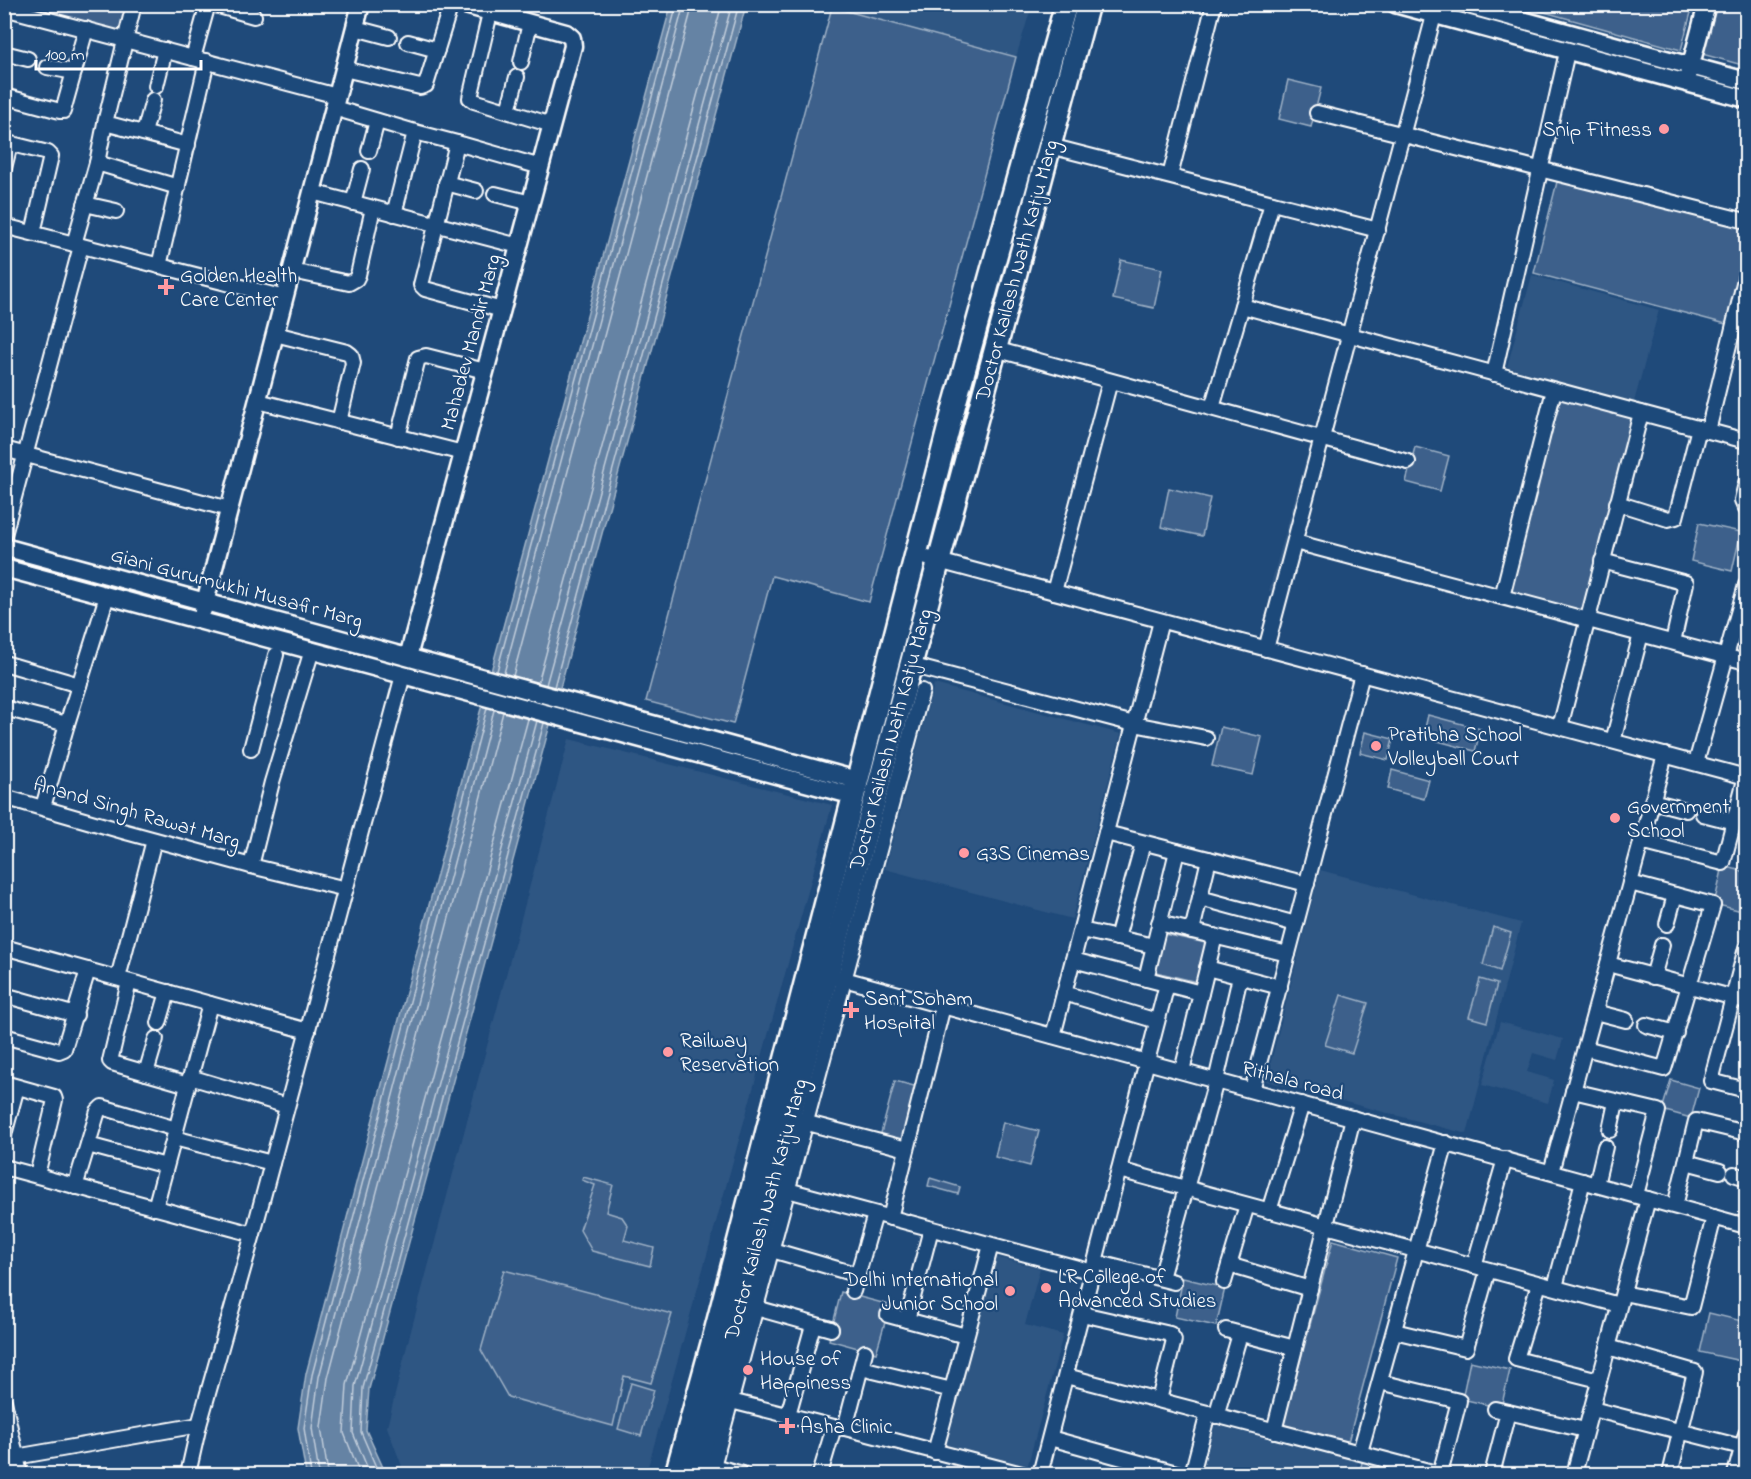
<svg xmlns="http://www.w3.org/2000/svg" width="1751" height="1479" font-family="'Indie Flower',sans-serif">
<rect width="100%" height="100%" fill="#1f4a7a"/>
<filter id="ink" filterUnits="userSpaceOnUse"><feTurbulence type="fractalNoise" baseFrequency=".0167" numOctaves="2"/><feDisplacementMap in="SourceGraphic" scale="12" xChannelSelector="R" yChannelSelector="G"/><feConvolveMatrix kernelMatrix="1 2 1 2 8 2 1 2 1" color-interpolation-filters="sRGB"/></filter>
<g filter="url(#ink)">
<!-- built -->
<g fill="#2e5683">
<path d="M832,4L1032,5L1016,57L832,7Z"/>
<path d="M1532,275L1659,310L1634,402L1507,367Z"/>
<path d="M1311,441L1329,445L1288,596L1269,591Z"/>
<path d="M934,684L1121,734L1072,919L885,869Z"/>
<path d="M569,739L832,805L646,1474H405L387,1427L408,1342Z"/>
<path d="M1320,870L1521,923L1467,1134L1266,1081Z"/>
<path d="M1500,1022L1563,1039L1557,1060L1533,1053L1527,1072L1554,1080L1548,1103L1482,1085Z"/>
<path d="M996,1257L1040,1268L1025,1325L1063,1335L1027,1468L945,1446Z"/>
<path d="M1215,1425L1358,1462L1355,1474H1201Z"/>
</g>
<!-- green -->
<g fill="#3c618b" stroke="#9eb0c5" stroke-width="1.5">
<path d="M20,4L127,5L120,32Z"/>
<path d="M1519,5H1693L1681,50Z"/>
<path d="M1716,5H1746V66L1702,54Z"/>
<path d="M832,7L1016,57L869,602L772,576L733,724L646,701Z"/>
<path d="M1288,80L1321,88L1311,127L1279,119Z"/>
<path d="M1558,178L1746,228V244L1726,324L1534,273Z"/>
<path d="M1121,260L1162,269L1154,308L1113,299Z"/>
<path d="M1561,397L1634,417L1582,612L1508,592Z"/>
<path d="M1415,447L1449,456L1440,491L1406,482Z"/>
<path d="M1169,488L1210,498L1202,536L1161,527Z"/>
<path d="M1699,523L1741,532L1732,571L1691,561Z"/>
<path d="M1428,715L1481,729L1475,751L1423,737Z"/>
<path d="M1221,727L1262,737L1253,775L1212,766Z"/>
<path d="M1365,732L1393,739L1388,760L1360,753Z"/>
<path d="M1392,770L1429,780L1424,799L1388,789Z"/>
<path d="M1723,866L1746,872V912L1714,904Z"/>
<path d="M1493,927L1511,933L1500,971L1483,965Z"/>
<path d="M1164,934L1206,943L1197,982L1156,972Z"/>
<path d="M1480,979L1497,984L1487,1022L1469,1017Z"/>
<path d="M1341,995L1368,1003L1352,1053L1325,1045Z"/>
<path d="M1671,1080L1699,1088L1691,1118L1662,1110Z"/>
<path d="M895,1081L918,1087L902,1143L880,1137Z"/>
<path d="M1003,1122L1039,1131L1030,1166L995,1157Z"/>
<path d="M583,1177L613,1185L606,1212L622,1217L628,1226L624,1240L654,1248L650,1266L592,1251L580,1230L595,1185L582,1180Z"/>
<path d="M930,1178L960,1187L958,1194L928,1186Z"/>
<path d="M1333,1240L1397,1258L1348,1442L1283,1425Z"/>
<path d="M504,1270L672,1314L651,1383L624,1376L613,1426L508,1397L481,1350Z"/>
<path d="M1183,1278L1225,1288L1216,1326L1175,1317Z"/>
<path d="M841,1292L890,1305L876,1353L829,1340Z"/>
<path d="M1709,1313L1746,1322V1339L1741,1361L1700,1352Z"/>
<path d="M1470,1361L1510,1370L1501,1408L1462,1399Z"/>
<path d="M631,1383L654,1390L641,1436L618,1429Z"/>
<path d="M1363,1459L1419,1474H1359Z"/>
</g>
<!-- water -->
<path fill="#6583a4" stroke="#a3b5c8" stroke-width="1.5" d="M671,5H746L369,1389L366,1430L386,1474H306L298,1428L306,1374L466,764Z"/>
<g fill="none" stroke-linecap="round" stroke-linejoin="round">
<!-- shore -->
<g stroke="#c1cddb" stroke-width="1.5">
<path d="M497,671L677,4"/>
<path d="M504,673L684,4"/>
<path d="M513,676L693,4"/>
<path d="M538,683L722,4"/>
<path d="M546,685L732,4"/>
<path d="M554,687L739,4"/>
<path d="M311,1474L304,1428L312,1375L487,708"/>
<path d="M319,1474L312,1428L319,1377L494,710"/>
<path d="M328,1474L321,1427L328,1378L503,712"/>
<path d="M360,1474L344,1433L347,1385L528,719"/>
<path d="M370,1474L353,1433L355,1386L537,721"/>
<path d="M379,1474L361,1432L363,1388L544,723"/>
</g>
<defs>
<g id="minor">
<path d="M134,4L105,123L188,145"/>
<path d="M212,4L254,16"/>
<path d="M4,8L337,96"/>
<path d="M490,13L470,98L474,101L552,125"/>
<path d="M355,28L389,37"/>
<path d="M408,42L437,50"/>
<path d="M4,53L28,59"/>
<path d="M193,58L208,4"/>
<path d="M521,62L530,23"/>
<path d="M47,67L74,72"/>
<path d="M344,69L420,87L426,85L451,4"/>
<path d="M156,86L165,50"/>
<path d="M4,96L60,111H63L86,29"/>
<path d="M334,108L415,132L394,214"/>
<path d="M508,111L517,77"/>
<path d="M1317,113L1746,221"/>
<path d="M415,132L457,143"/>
<path d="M144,133L153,100"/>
<path d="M4,142L48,153L51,156L33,233"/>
<path d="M1050,146L1378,230"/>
<path d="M369,151L377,121"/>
<path d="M97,163L105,123"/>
<path d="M4,168L10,144"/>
<path d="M1170,176L1214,4"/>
<path d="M446,183L476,191"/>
<path d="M312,192L519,246"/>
<path d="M495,194L531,203"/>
<path d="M353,203L362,169"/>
<path d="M85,204L116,211"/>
<path d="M4,226L285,298"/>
<path d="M74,244L97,163L178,187"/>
<path d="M159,266L207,61"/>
<path d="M292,271L349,283L356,279L358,275L373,208"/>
<path d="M1242,306L1746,441"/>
<path d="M502,310L425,289L421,285L457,143L541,167"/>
<path d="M275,334L347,352L351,355L353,363L339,422"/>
<path d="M995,349L1408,462"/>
<path d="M1494,374L1567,52"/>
<path d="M258,401L463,453"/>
<path d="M1212,408L1272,203"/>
<path d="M1708,431L1746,275"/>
<path d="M398,437L418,358L426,356L485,371"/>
<path d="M4,449L229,509"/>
<path d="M1746,483L1742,500L1746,509"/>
<path d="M1617,503L1668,519L1676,517L1699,428"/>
<path d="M4,535L81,246"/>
<path d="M1295,542L1746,662"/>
<path d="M916,555L1746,777"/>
<path d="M1602,561L1686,583L1673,642"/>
<path d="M1054,592L1110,381"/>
<path d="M1502,597L1554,390"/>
<path d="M1266,649L1437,4"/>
<path d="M4,663L79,685"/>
<path d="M910,665L1134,724L1206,738"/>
<path d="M4,708L67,724"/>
<path d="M1560,727L1641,413"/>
<path d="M1613,741L1641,634"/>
<path d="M251,749L276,655"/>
<path d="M1696,763L1746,585"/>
<path d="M4,797L126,832L251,866L272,782L312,650"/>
<path d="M1652,801L1686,810"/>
<path d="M43,807L67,724L107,596"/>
<path d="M1703,814L1734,822"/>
<path d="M1106,833L1307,884"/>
<path d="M1641,842L1723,863L1746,776"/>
<path d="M251,866L346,889"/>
<path d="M1200,898L1296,924"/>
<path d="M1159,923L1288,954"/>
<path d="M1667,924L1675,895"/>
<path d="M1081,930L1154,946"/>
<path d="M1192,931L1209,859"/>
<path d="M1117,938L1143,843"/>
<path d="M4,947L308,1031"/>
<path d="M1746,948L1711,1081L1746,1090"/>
<path d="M1073,960L1201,993"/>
<path d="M1608,964L1746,1001"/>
<path d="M1207,968L1280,987"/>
<path d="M822,973L1746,1226"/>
<path d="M1653,977L1662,945"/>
<path d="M118,978L154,840"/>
<path d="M1146,979L1177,851"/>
<path d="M129,982L110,1061L112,1063L188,1085"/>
<path d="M1064,993L1157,1021"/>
<path d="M4,995L76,1015"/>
<path d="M1595,1012L1626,1020"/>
<path d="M159,1023L168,992"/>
<path d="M1646,1025L1676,1033"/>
<path d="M4,1036L59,1051L64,1049L88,970"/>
<path d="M1053,1036L1161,621"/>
<path d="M1585,1048L1664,1069L1713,905L1630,883"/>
<path d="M1182,1071L1215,936"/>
<path d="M146,1073L156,1039"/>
<path d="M190,1077L287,1106"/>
<path d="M4,1083L54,1097L55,1100L37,1175"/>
<path d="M1252,1090L1362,674"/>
<path d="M1573,1091L1658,1111L1636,1195"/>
<path d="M796,1120L907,1149"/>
<path d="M1610,1130L1616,1102"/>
<path d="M4,1135L17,1087"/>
<path d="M174,1138L272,1163"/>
<path d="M88,1145L166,1166"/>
<path d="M1686,1162L1720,1171"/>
<path d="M4,1167L253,1234"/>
<path d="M1119,1170L1619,1305"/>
<path d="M1551,1172L1665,755"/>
<path d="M1734,1174L1746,1178"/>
<path d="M1596,1185L1605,1147"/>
<path d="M75,1187L98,1111L102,1107L176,1129"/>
<path d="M780,1188L1093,1272"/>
<path d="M1675,1206L1696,1121L1746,1133"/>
<path d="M155,1208L210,1004"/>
<path d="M1269,1211L1302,1104"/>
<path d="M890,1218L943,1006"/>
<path d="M765,1248L858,1275"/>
<path d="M1095,1262L1174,1282"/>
<path d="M1229,1265L1310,1289"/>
<path d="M1474,1266L1505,1159"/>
<path d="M1161,1278L1216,1081L1240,977"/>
<path d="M1224,1282L1247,1205"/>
<path d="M1539,1284L1516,1359L1599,1380"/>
<path d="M1555,1287L1583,1181"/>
<path d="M853,1291L875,1214"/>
<path d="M1623,1293L1691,1307L1714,1217"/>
<path d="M749,1306L831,1329"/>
<path d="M1082,1314L1170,1334L1174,1340L1159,1400"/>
<path d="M888,1315L966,1336"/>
<path d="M907,1320L931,1229"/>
<path d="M1226,1330L1295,1348"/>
<path d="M1394,1331L1466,1348L1488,1270"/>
<path d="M1608,1347L1695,1372L1670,1474"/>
<path d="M861,1368L952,1390"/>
<path d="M1066,1376L1440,1474"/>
<path d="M1380,1382L1459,1401L1440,1474"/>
<path d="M723,1399L834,1427L845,1428L1022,1474"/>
<path d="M4,1401L20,1474"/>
<path d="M1495,1409L1585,1430"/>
<path d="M1592,1409L1746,1448"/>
<path d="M788,1415L813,1325"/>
<path d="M1216,1416L1240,1334"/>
<path d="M845,1428L865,1352"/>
<path d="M1274,1431L1353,1118"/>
<path d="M1050,1438L1180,1474"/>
<path d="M935,1452L991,1245"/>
<path d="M1360,1452L1446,1143"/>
<path d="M4,1459L199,1425"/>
<path d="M705,1464L743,1474"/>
<path d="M188,1474L199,1425L253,1234L403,675"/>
<path d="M711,1474L922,691"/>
<path d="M820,1474L834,1427"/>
<path d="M1040,1474L1167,984"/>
<path d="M1192,1474L1208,1413"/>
<path d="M1492,1474L1508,1412"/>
<path d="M1574,1474L1648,1199"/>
<path d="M1735,1474L1746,1434"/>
</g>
<g id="tertiary">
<path d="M1395,4L1746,99"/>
<path d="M1464,4L1746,81"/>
<path d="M1688,76L1707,4"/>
<path d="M4,547L857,780"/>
<path d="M4,568L854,796"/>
<path d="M203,610L361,4"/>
<path d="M408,657L573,46L572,38L566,33L461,4"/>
</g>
<g id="primary">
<path d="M676,1474L714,1336L955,403L1066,4"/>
<path d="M694,1474L1088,4"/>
</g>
</defs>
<!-- minor casing -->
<use href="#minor" stroke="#fff" stroke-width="18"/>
<!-- tertiary casing -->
<use href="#tertiary" stroke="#fff" stroke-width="21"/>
<!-- primary casing -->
<use href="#primary" stroke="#fff" stroke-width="26"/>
<!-- minor -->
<use href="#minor" stroke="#1f4a7a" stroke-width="14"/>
<!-- tertiary -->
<use href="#tertiary" stroke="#1f4a7a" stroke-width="16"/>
<!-- primary -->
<use href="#primary" stroke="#1f4a7a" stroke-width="21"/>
</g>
</g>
<!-- markers -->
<g fill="#ff9aa2" stroke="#1f4a7a" stroke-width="2">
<circle cx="1664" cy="129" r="6"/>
<path d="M163 278h6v6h6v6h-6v6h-6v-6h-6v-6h6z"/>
<circle cx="1376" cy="746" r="6"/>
<circle cx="1615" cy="818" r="6"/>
<circle cx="964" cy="853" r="6"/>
<path d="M848 1001h6v6h6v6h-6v6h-6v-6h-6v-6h6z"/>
<circle cx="668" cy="1052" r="6"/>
<circle cx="1046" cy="1288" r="6"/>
<circle cx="1010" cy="1291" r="6"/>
<circle cx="748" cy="1370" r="6"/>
<path d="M784 1417h6v6h6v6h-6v6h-6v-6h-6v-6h6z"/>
</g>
<g text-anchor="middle" stroke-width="4.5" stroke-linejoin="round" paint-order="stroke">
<!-- poi labels -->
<g font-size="21" fill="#fff" stroke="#1f4a7a" text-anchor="start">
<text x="1652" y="136" text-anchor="end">Snip Fitness</text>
<text x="180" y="282">Golden Health<tspan x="180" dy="24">Care Center</tspan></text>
<text x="1388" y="741">Pratibha School<tspan x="1388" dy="24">Volleyball Court</tspan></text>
<text x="1627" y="813">Government<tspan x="1627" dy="24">School</tspan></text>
<text x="976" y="860">G3S Cinemas</text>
<text x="864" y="1005">Sant Soham<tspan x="864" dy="24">Hospital</tspan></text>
<text x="680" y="1047">Railway<tspan x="680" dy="24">Reservation</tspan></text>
<text x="1058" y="1283">LR College of<tspan x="1058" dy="24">Advanced Studies</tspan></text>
<text x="998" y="1286" text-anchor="end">Delhi International<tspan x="998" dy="24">Junior School</tspan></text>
<text x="760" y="1365">House of<tspan x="760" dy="24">Happiness</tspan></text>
<text x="800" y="1433">Asha Clinic</text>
</g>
<!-- street labels -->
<g font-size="21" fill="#fff" stroke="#1f4a7a">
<text transform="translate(1016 270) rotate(-75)" y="7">Doctor Kailash Nath Katju Marg</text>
<text transform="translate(470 342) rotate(-75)" y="7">Mahadev Mandir Marg</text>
<text transform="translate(237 587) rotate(15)" y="7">Giani Gurumukhi Musafir Marg</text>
<text transform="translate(890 739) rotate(-75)" y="7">Doctor Kailash Nath Katju Marg</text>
<text transform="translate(137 812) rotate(16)" y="7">Anand Singh Rawat Marg</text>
<text transform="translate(1293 1080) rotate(15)" y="7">Rithala road</text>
<text transform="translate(765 1209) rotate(-75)" y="7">Doctor Kailash Nath Katju Marg</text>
</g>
</g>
<!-- margin -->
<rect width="1751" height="1479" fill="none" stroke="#1f4a7a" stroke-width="24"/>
<rect x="12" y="12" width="1727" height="1455" fill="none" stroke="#fff" stroke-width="2" filter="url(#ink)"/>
<!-- scale -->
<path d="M36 60v9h165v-9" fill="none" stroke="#ffffff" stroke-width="3"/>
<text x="45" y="60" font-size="18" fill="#ffffff" stroke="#1f4a7a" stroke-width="4.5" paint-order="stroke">100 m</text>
</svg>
